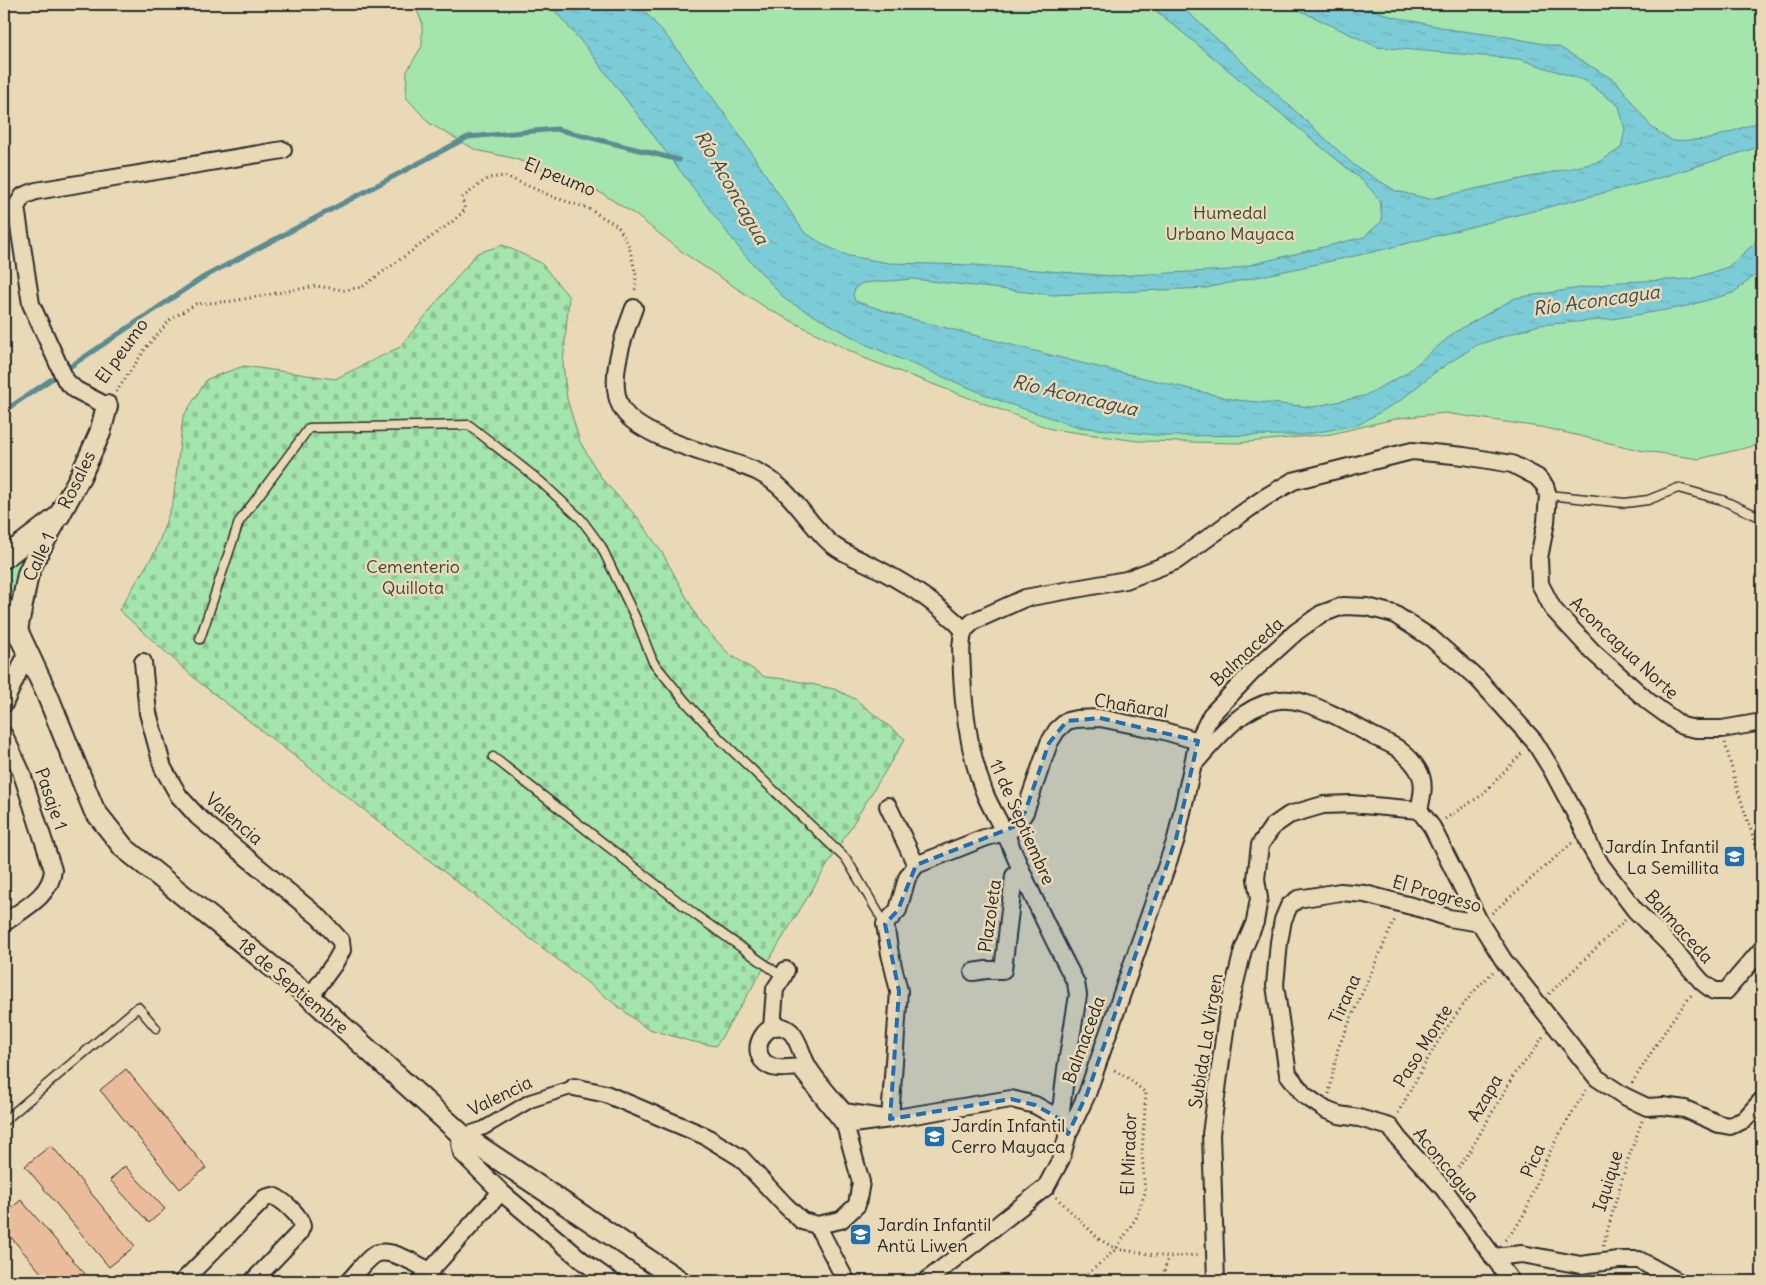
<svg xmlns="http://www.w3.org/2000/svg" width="1766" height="1285" font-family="Delius,sans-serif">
<defs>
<pattern id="grass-tufts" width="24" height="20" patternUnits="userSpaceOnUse" patternTransform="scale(1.25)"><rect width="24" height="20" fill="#a4e4ad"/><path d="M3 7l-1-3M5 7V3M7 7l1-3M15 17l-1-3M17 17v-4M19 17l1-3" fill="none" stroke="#8dc495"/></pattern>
<pattern id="cemetery-stones" width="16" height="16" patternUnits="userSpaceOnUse" patternTransform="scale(1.25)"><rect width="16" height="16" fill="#a4e4ad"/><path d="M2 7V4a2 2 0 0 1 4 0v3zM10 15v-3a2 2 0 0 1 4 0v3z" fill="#8dc495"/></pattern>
<pattern id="water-ripples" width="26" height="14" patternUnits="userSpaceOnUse" patternTransform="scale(1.25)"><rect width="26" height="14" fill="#7cccd7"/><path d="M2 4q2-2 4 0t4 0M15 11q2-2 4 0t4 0" fill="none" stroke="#6bafb9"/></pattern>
</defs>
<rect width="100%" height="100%" fill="#ead9b6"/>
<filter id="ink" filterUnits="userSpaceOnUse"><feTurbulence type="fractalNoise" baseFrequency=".02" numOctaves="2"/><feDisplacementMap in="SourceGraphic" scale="10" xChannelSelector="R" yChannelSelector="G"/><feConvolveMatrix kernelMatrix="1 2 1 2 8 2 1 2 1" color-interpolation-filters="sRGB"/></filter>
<g filter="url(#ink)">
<!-- grass -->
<path fill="url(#grass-tufts)" stroke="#68886c" d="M19,553L25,559L13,599L4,593V568Z"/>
<!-- cemetery -->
<path fill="url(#cemetery-stones)" stroke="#68886c" d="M503,245L541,263L569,297L563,364L567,399L580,442L602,479L638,518L663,554L701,624L729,654L765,677L787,679L834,689L855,699L905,739L716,1046L689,1041L646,1028L200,683L119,610L156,550L173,502L183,417L207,379L244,366L335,379L400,347L477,253Z"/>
<!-- park -->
<path fill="#a4e4ad" stroke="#68886c" d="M414,4H1762V444L1699,459L1639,450L1546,428L1445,413L1399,418L1331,434L1238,443L1138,441L1051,429L864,358L768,309L685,254L637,216L603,194L563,176L512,158L476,150L429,123L406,97L407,71L422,46V22Z"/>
<!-- water -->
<path fill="url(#water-ripples)" stroke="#5c8c92" d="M549,4H638L671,41L732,124L804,232L826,246L849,256L889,263L975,265L1111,276L1229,270L1364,237L1382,221L1380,200L1364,182L1148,4H1179L1355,166L1396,191L1429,199L1599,162L1621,148L1625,130L1619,106L1586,81L1519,59L1377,47L1286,4H1359L1390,16L1454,30L1508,37L1559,47L1617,82L1651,127L1673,141L1709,139L1762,121V146L1646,182L1373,252L1206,288L1052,295L913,279L863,283L856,287L853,294L855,301L897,315L1073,361L1236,400L1313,407L1364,396L1405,374L1455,332L1515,298L1619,282L1691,279L1728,267L1755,243L1762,227V270L1733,293L1683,307L1612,319L1539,325L1477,345L1435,372L1401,400L1358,425L1302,435L1165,436L1079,427L1003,402L865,344L786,300L742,252L586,47Z"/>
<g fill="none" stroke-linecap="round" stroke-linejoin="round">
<!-- stream -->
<path stroke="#5c8c92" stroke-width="5" d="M4,411L202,278L468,137L556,129L679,160"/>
</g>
<!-- building -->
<g fill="#eabc9b" stroke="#2b2b2b">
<path d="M126,1069L206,1168L180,1189L100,1090Z"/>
<path d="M51,1145L135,1246L109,1267L25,1166Z"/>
<path d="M125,1166L165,1209L149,1223L110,1180Z"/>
<path d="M21,1200L91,1281H48L4,1229V1214Z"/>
</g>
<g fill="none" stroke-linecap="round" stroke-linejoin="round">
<defs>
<g id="service">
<path d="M1548,495L1625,503L1648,500L1678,488L1722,500L1762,518"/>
<path d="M200,639L239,522L309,428L469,425L541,482L581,519L601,546L637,621L653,662L685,701L721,740L847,860L885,924"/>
<path d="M493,757L697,916L783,977"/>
<path d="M4,1121L138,1007L156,1028"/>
</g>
<path id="pedestrian" d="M462,1135L484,1128L530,1101L574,1087"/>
<g id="minor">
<path d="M634,308C624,334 607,380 621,407C637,439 722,456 756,471C788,486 802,515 826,539C839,553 865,561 882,571C912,587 940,606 964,630C959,645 962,660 962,675C964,716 970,756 985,794C993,813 1005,830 1012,849C1031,894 1053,939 1076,983L1078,995L1066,1069L1060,1119"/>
<path d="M107,406L76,390L66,381L31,304L16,207L23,196L36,191L283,150"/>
<path d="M964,630L974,621L1025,598L1126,580L1176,561L1230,522L1264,498L1293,481L1412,451L1464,456L1512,464L1537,477L1545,486L1548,495L1546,522L1539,558L1540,584L1553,609L1593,652L1649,702L1682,726L1696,729H1722L1762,722"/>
<path d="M143,662L148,713L163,768L179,796L198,817L320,918L341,941L342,950L334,964L310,997"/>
<path d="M4,704L28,651"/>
<path d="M4,735L21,771L53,870C51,896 23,909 4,923"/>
<path d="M1194,764C1216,739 1240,708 1274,701C1283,699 1295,700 1304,703C1328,710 1351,724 1373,736C1381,740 1389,743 1397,748C1405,754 1413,761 1418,770C1426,782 1422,797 1419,810"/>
<path d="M888,806L916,865"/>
<path d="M1480,923L1449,918L1419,908L1365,894L1340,892L1298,899L1289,906L1283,920L1279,942L1275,985L1288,1074L1304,1095L1326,1110L1339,1115L1359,1118L1390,1127L1398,1138L1444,1189L1511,1281"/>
<path d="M973,972L986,970H1003L1014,876L1021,871"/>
<path d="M772,1028L775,989L783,977L786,970"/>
<path d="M574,1087L606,1094L705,1136L741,1158L784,1204L802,1221L817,1225L841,1220L857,1205L861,1182L845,1125"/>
<path d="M1068,1134L1060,1119L1035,1105L1011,1099L890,1119L844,1112C832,1098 820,1085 810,1070C802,1059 800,1041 791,1032C769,1012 743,1053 770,1066C780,1071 789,1066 800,1068L845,1125L890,1119L899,991L890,954L885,924L898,910L907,878L916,865L984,838L1011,830L1016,826L1025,812L1049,743L1057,730L1067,721L1076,719L1100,718L1164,731L1198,741"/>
<path d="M462,1135L460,1143L462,1153L501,1192L584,1262L611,1281"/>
<path d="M817,1225L846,1281"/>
<path d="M1493,1257L1522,1254L1581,1265L1618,1260H1639L1677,1281"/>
<path d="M183,1281L265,1198L273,1196C283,1200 300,1215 302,1226L299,1233L253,1281"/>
<path d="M349,1281C357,1273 365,1261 374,1255C388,1246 416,1264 430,1271"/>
<path d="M421,1281L501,1192"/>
<path d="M926,1281L1046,1187L1061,1159L1068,1134L1087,1094L1176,839L1198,741L1211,715L1254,670L1296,632L1321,614L1343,606L1367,607L1394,614L1431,638L1478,679L1534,741L1552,770L1585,832L1590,846L1601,865L1635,910L1667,942L1702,982L1714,991H1726L1762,949"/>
<path d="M1216,1281L1211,1134L1227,1016L1243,950L1255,922L1259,898L1256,879L1260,845L1273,826L1289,815L1323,805L1351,804L1419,810L1432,827L1480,923L1504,961L1597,1078L1624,1096L1647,1107L1663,1106L1685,1109L1719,1124L1730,1126L1744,1120L1762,1100"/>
</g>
<g id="tertiary">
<path d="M4,558L59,516L81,475L100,433L107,406"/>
<path d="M4,608L17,630L47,694L94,810L124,848L310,997L462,1135L680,1281"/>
<path d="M17,630L28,574L37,554L54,524"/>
</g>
</defs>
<!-- service casing -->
<use href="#service" stroke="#2b2b2b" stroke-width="11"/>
<!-- pedestrian casing -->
<use href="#pedestrian" stroke="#2b2b2b" stroke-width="16"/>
<!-- minor casing -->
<use href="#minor" stroke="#2b2b2b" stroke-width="20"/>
<!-- tertiary casing -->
<use href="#tertiary" stroke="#2b2b2b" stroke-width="24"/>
<!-- path -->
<g stroke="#2b2b2b" stroke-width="3" stroke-dasharray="1 4" stroke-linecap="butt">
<path d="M116,392L148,345L171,319L196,304L233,301L316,286L344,290L362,287L452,222L465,210L462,198L488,178L505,176L556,198L587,208L618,226L629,246L636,275L635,292"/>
<path d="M1725,743L1738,791L1762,864"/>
<path d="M1445,819L1482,795L1523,752"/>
<path d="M1492,913L1572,843"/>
<path d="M1549,994L1625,920"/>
<path d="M1632,1083L1672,1020L1693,993"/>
<path d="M1329,1094L1338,1048L1395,919"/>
<path d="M1398,1113C1425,1064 1451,1011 1493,972"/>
<path d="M1453,1176L1470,1151L1515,1073L1531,1055L1544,1035"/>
<path d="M1056,1197L1099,1239L1116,1249L1168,1257L1199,1255"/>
<path d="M1505,1240C1529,1216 1532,1190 1545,1162C1557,1136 1573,1112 1587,1088"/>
<path d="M1603,1246L1627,1162L1642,1121"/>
<path d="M1080,1281L1116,1249L1136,1218L1145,1193L1142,1153L1146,1093L1129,1079L1111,1068"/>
<path d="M1162,1281L1168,1257"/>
</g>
<!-- service -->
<use href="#service" stroke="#ead9b6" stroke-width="8"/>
<!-- pedestrian -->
<use href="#pedestrian" stroke="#ead9b6" stroke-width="12"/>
<!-- minor -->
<use href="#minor" stroke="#ead9b6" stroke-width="16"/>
<!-- tertiary -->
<use href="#tertiary" stroke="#ead9b6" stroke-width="20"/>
</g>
</g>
<!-- marked area -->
<path fill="#1f6fb2" fill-opacity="0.2" stroke="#1f6fb2" stroke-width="4" stroke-dasharray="10 6" stroke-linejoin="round" d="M1100,718L1198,741L1176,839L1087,1094L1068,1134L1060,1119L1035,1105L1011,1099L890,1119L899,991L885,924L898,910L916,865L1016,826L1025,812L1049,743L1067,721Z"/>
<!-- icons -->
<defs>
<symbol id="school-square" viewBox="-11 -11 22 22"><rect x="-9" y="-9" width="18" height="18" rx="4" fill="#1f6fb2" stroke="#ead9b6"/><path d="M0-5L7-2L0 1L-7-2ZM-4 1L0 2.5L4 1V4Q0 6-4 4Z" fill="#fff"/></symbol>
</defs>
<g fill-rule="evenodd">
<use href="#school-square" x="1722" y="844" width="25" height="25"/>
<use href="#school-square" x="922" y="1124" width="25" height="25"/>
<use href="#school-square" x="848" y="1222" width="25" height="25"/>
</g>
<g text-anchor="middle" stroke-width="5" stroke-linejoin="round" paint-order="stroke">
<!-- street labels -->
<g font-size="18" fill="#2b2b2b" stroke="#ead9b6">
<text transform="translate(560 177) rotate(22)" y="6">El peumo</text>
<text transform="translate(122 351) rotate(-54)" y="6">El peumo</text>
<text transform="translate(77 480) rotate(-64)" y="6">Rosales</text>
<text transform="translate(39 557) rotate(-66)" y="6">Calle 1</text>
<text transform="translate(1624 648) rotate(43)" y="6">Aconcagua Norte</text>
<text transform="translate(1247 652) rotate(-43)" y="6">Balmaceda</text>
<text transform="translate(1131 706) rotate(9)" y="6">Chañaral</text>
<text transform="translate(51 799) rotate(71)" y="6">Pasaje 1</text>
<text transform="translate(234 819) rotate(41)" y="6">Valencia</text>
<text transform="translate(1022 822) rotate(66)" y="6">11 de Septiembre</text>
<text transform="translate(1437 894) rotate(16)" y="6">El Progreso</text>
<text transform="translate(990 916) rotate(-82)" y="6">Plazoleta</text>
<text transform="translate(1679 927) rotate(48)" y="6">Balmaceda</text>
<text transform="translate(293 986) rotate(40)" y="6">18 de Septiembre</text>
<text transform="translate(1345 999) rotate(-66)" y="6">Tirana</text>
<text transform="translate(1084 1040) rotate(-70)" y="6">Balmaceda</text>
<text transform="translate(1206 1041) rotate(-81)" y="6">Subida La Virgen</text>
<text transform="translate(1423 1046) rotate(-58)" y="6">Paso Monte</text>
<text transform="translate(500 1096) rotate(-26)" y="6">Valencia</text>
<text transform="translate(1485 1098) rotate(-60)" y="6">Azapa</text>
<text transform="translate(1129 1154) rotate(-88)" y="6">El Mirador</text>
<text transform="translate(1533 1161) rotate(-67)" y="6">Pica</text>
<text transform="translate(1446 1165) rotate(50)" y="6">Aconcagua</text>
<text transform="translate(1608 1181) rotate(-73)" y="6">Iquique</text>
</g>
<!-- park labels -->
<g font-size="18" fill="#3d473e" stroke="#ead9b6">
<text x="1230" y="219">Humedal<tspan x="1230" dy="21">Urbano Mayaca</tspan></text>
<text x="413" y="573">Cementerio<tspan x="413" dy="21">Quillota</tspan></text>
</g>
<!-- poi labels -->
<g font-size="18" fill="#2b2b2b" stroke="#ead9b6" text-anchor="start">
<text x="1719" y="853" text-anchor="end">Jardín Infantil<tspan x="1719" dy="21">La Semillita</tspan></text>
<text x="951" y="1132">Jardín Infantil<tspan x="951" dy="21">Cerro Mayaca</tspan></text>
<text x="877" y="1231">Jardín Infantil<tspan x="877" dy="21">Antü Liwen</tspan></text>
</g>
<!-- water labels -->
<g font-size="19" font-style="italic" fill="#3b4b4d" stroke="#ead9b6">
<text transform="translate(732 187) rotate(60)" y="7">Río Aconcagua</text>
<text transform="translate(1596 300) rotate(-8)" y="7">Río Aconcagua</text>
<text transform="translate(1075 395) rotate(13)" y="7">Río Aconcagua</text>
</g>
</g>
<!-- margin -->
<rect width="1766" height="1285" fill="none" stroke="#ead9b6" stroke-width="20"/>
<rect x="10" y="10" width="1746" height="1265" fill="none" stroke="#2b2b2b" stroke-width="2" filter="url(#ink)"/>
</svg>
